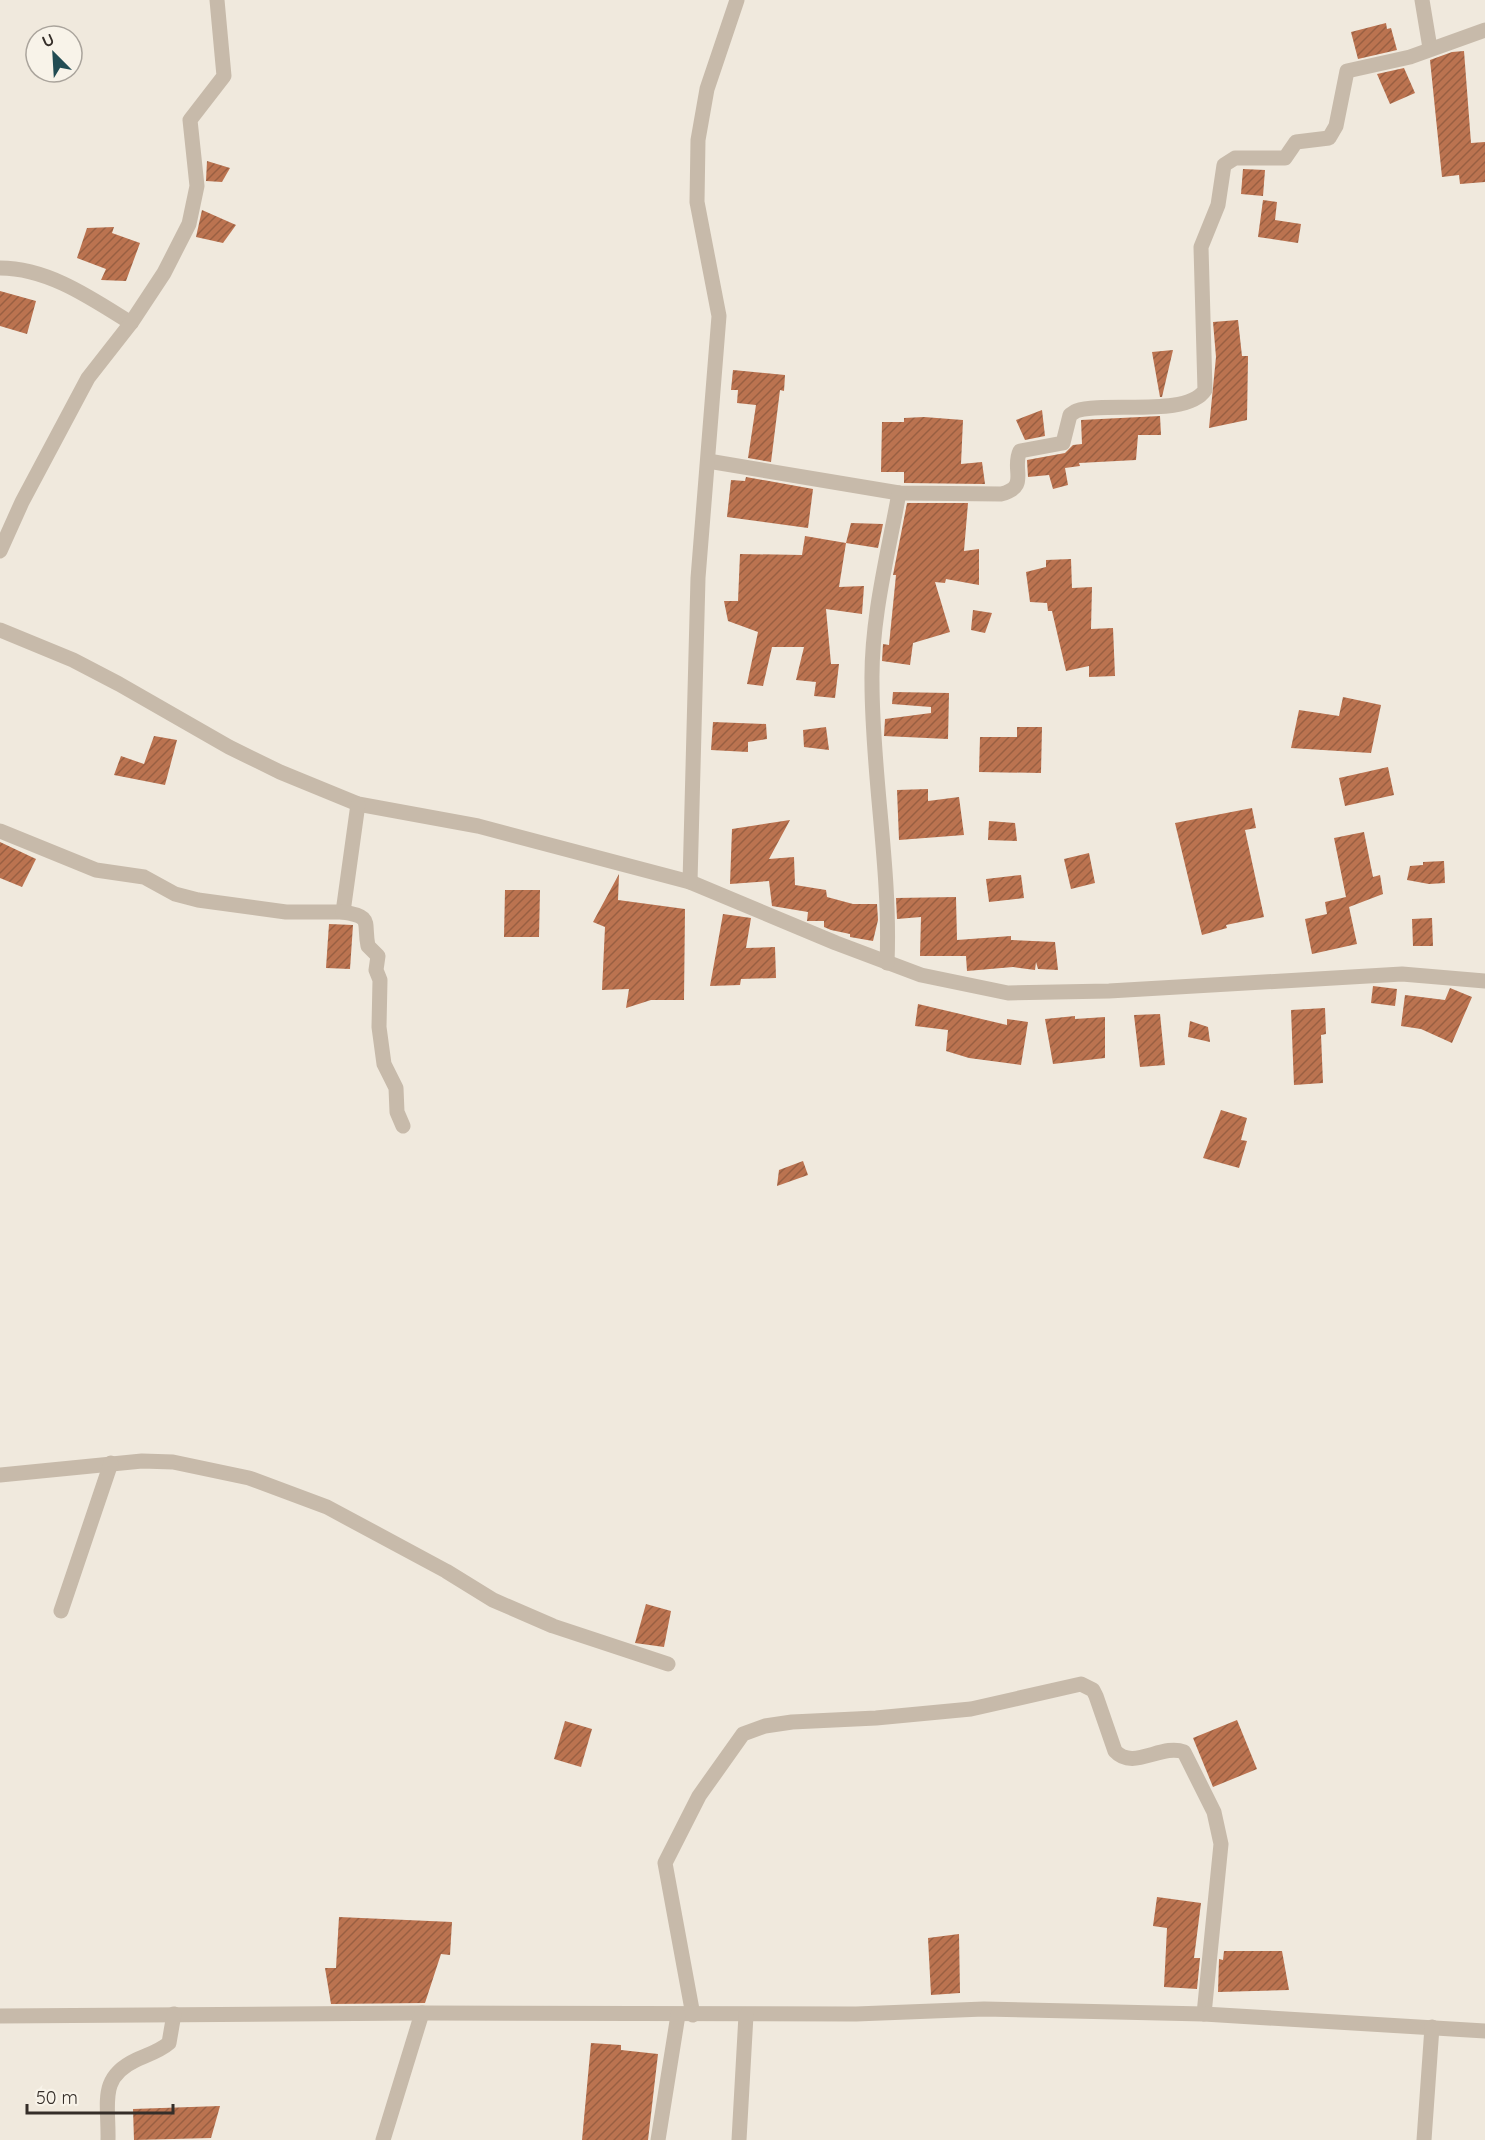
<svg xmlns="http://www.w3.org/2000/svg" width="1485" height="2140" font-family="Quicksand,sans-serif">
<defs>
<pattern id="building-hatch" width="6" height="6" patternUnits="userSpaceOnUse" patternTransform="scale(1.5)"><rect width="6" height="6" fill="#bb7350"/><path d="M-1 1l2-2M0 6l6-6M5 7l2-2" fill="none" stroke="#995f42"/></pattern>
</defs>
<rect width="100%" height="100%" fill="#f0e9dd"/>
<!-- building -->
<g fill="url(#building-hatch)">
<path d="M1386,23L1387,29L1391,28L1397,50L1358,59L1351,32Z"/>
<path d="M1464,51L1471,143L1485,142V182L1460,184L1459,175L1442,177L1430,60L1452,52Z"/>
<path d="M1404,68L1415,93L1390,104L1377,74Z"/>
<path d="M207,161L230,168L222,182L206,181Z"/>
<path d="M1243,169L1265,170L1263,196L1241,194Z"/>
<path d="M1263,200L1277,202L1275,220L1301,224L1298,243L1258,237Z"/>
<path d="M202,210L236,225L223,243L196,237Z"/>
<path d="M114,227L112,233L140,243L126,281L101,280L106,269L77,258L87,228Z"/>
<path d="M0,291L36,301L27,334L0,326Z"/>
<path d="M1238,320L1242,356H1248L1247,420L1209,428L1216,357L1213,322Z"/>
<path d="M1173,350L1162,397H1160L1152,352Z"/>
<path d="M733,370L785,375L784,391L780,390L771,462L748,458L756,405L737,403L738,390H731Z"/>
<path d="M1042,410L1045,436L1025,440L1016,420Z"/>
<path d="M1160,416L1161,435H1138L1136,460L1079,463L1080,466L1065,468L1068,485L1053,489L1049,475L1028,477L1027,460L1065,453L1073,445L1082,444L1081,420Z"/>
<path d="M924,417L963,420L961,464L982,462L985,484L904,483V472H881L882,422H904V418Z"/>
<path d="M746,477L813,489L808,528L727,517L731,480L745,481Z"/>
<path d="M907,503H968L964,551L979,549V585L946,579L945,583L935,582L950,632L913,643L910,665L882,661L883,644L889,645L896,575H893Z"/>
<path d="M851,523L883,524L878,548L846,543Z"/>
<path d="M805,536L846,543L839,587L864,586L862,614L826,609L831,664H839L835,698L814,696L816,682L796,680L804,647H772L763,686L747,684L758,632L728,621L724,601H738L740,554L802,555Z"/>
<path d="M1071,559L1072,588L1092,587L1091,629L1113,628L1115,676L1089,677V666L1066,671L1052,611H1048L1047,603L1030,602L1026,572L1046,567V560Z"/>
<path d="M973,610L992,613L985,633L971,630Z"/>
<path d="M893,692L949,693L948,739L884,736L885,719L931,713V707L892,704Z"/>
<path d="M1343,697L1381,705L1371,753L1291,748L1299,710L1339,716Z"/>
<path d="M713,722L766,724L767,739L748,742V752L711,750Z"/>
<path d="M826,727L829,750L804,747L803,730Z"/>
<path d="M1017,727H1042L1041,773L979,772L980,737H1017Z"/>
<path d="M154,736L177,740L165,785L114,775L121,756L144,764Z"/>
<path d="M1388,767L1394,795L1345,806L1339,778Z"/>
<path d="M928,789V801L959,797L964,835L899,840L897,790Z"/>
<path d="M1252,808L1256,828L1245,830L1264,917L1226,925L1227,928L1202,935L1175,823Z"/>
<path d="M790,820L769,859L794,857L795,885L826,890L827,897L853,904H877L878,920L873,941L850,937V934L831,930L824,927V921H807L808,912L772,906L769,881L730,884L732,829Z"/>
<path d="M989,821L1015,823L1017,841L988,840Z"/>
<path d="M1364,832L1373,877L1380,875L1383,894L1349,907L1357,944L1312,954L1305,919L1327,914L1325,902L1346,897L1334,838Z"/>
<path d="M0,842L36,859L22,887L0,878Z"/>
<path d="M1089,853L1095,883L1071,889L1064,859Z"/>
<path d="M1444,861L1445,883L1429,884L1407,880L1410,866L1423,865V862Z"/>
<path d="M619,874L618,900L685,909L684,1000H651L626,1008L629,989L602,990L605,927L593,922Z"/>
<path d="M1021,875L1024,898L989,902L986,879Z"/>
<path d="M505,890H540L539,937H504Z"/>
<path d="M956,897L957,940L1011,936V940L1055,942L1058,970L1038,969L1036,962L1035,970L1013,967L967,971L966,956H920L921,917L897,919L896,898Z"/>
<path d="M723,914L751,918L746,948L775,947L776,978L741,979L740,985L710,986Z"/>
<path d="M1432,918L1433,946H1413L1412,919Z"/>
<path d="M329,924L353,925L350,969L326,968Z"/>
<path d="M1373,986L1397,989L1395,1006L1371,1003Z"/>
<path d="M1450,988L1472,997L1452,1043L1421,1029L1401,1026L1405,995L1445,1000Z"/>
<path d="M918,1004L1007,1025V1019L1028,1022L1021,1065L969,1058L946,1051L948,1030L915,1026Z"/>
<path d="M1325,1008L1326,1034L1321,1035L1323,1083L1294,1085L1291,1010Z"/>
<path d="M1160,1014L1165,1065L1140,1067L1134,1015Z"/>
<path d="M1075,1016V1019L1105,1017V1058L1053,1064L1045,1019Z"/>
<path d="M1190,1021L1208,1027L1210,1042L1188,1037Z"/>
<path d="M1221,1110L1247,1118L1241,1140L1247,1141L1239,1168L1203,1158Z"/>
<path d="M803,1161L808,1175L777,1186L779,1170Z"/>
<path d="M646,1604L671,1611L664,1647L635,1643Z"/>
<path d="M1237,1720L1257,1769L1213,1787L1193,1738Z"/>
<path d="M565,1721L592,1729L581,1767L554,1759Z"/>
<path d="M1157,1897L1201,1903L1194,1958H1200L1197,1989L1164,1987L1167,1928L1153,1926Z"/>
<path d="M339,1917L452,1922L450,1955L441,1954L425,2003L331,2004L325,1968H336Z"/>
<path d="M959,1934L960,1993L931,1995L928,1938Z"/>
<path d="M1224,1951H1282L1289,1990L1218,1992L1219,1959L1223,1960Z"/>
<path d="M591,2043L621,2045V2050L658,2054L648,2140H582Z"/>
<path d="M220,2106L211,2138L134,2140L133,2109Z"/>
</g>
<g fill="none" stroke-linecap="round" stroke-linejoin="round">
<!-- minor -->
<g stroke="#c7baaa" stroke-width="15">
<path d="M1422,0L1430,48"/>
<path d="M0,268C48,268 91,298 131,323"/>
<path d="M708,461L899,493L1001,494C1030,487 1011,469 1020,451L1063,443L1070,415L1076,411C1106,401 1187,418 1205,390L1201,247L1218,205L1224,165L1235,158H1285L1296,142L1329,138L1336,126L1347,71L1410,57L1485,30"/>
<path d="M0,551L22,502L88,378L131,323L164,273L189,224L197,186L190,120L224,76L217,0"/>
<path d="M0,630L73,660L119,684L229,747L280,772L358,804L478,826L690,882L836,943L921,975L1008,993L1109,991L1402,974L1485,981"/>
<path d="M0,831L96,870L144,877L175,894L198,900L286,912H343L358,804"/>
<path d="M690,882L698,578L719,316L697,202L698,140L707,89L737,0"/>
<path d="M343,912C374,917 363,922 368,946L378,956L376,970L380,980L379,1027L384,1064L396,1088L397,1112L403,1126"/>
<path d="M887,963C891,869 872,776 872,682C871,619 888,554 899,493"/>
<path d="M0,1475L142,1461L173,1462L249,1478L327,1507L446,1571L493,1600L553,1626L668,1664"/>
<path d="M61,1611L111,1463"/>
<path d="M693,2015L665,1863L699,1796L743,1734L765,1726L792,1722L876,1718L971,1709L1081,1684L1093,1690L1096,1696L1115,1751C1133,1771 1162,1743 1184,1752L1214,1812L1221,1844L1204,2014"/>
<path d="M0,2016L422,2013L856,2014L984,2009L1204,2014L1485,2031"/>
<path d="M108,2140C109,2103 98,2078 136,2060C147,2055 160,2051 169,2043L174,2014"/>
<path d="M383,2140L422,2013"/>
<path d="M658,2140L678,2015"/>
<path d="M739,2140L746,2015"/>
<path d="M1424,2140L1432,2027"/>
</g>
</g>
<!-- north arrow -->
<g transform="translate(54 54) rotate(336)"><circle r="28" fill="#f8f3e9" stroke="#aaa49c" stroke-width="1.5"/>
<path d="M0-4.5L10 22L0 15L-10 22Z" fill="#224c53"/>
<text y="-9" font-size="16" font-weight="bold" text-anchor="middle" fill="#352e29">U</text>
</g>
<!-- scale -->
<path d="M27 2104v9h146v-9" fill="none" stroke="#352e29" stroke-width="3"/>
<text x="36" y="2104" font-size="18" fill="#352e29" stroke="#f8f3e9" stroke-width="4.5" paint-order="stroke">50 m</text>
</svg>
